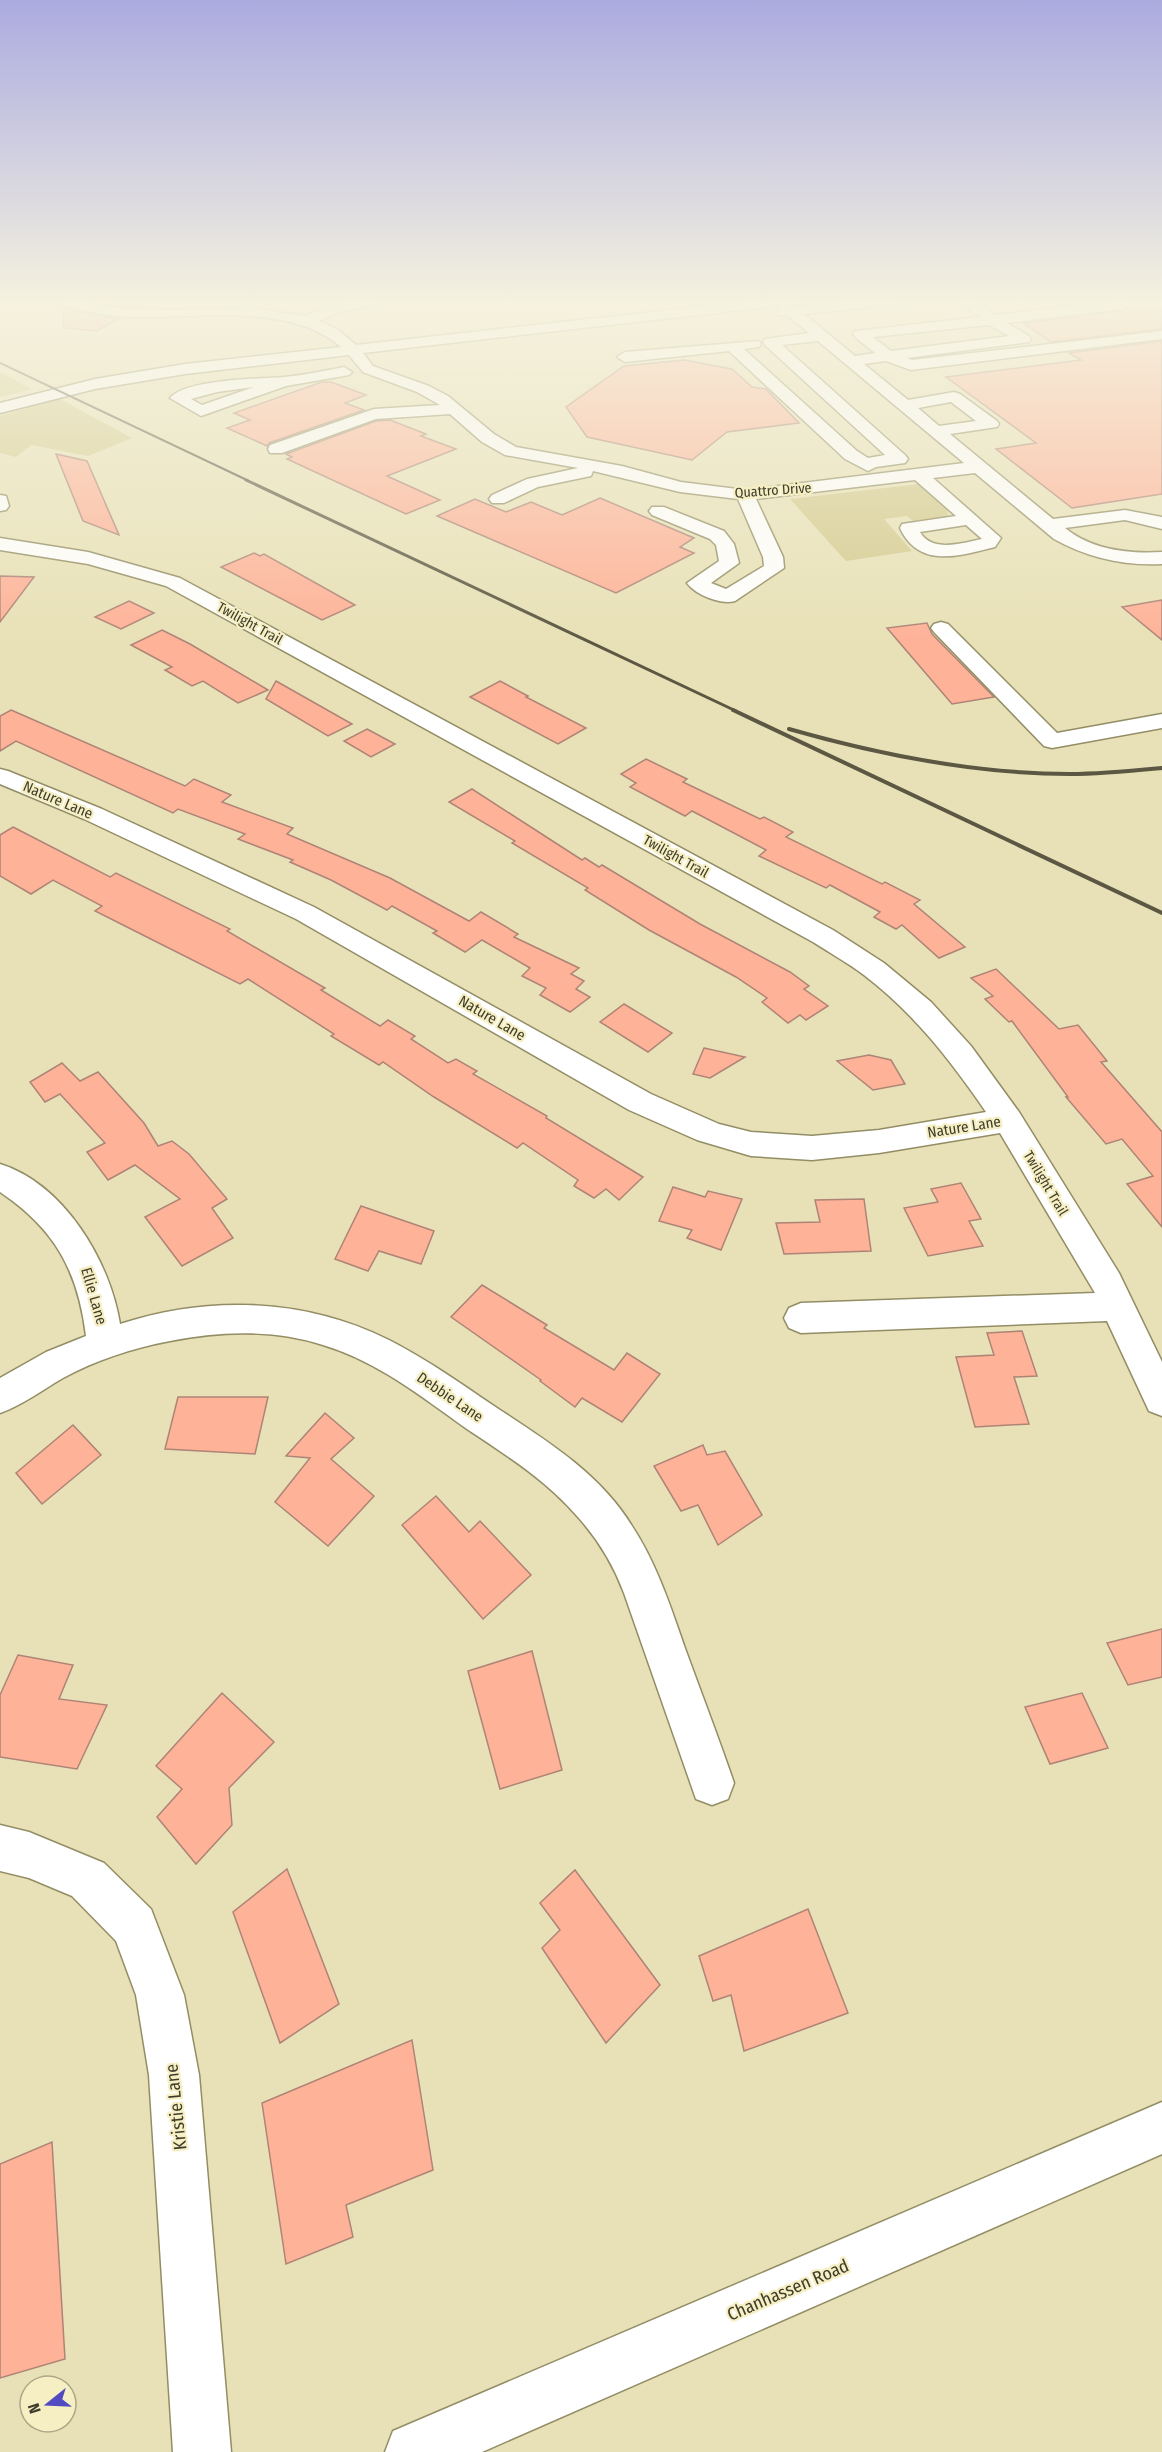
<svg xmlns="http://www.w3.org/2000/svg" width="1162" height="2452" font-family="'Fira Sans Condensed',sans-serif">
<rect width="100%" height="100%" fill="#e8e1b7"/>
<!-- green -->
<g fill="#d4ca8e">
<path d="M0,372L32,389L0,397Z"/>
<path d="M58,398L132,438L88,456L31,445L16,457L0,453V416Z"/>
<path d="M919,484L947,508L948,516L913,521L907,516L884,519L912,551L846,561L790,499Z"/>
</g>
<!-- building -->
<g fill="#feb298" stroke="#ae8476" stroke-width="1.5">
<path d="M86,299H155L141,307L115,306Z"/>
<path d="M1152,303L1162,309V329L1051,342L1023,323L1121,311L1136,305Z"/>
<path d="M64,307L100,316L120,318L97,331L65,328L63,327Z"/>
<path d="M1162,341V494L1072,508L996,449L1036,443L946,377L1081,360L1069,353Z"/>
<path d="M684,360L732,369L752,387L766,389L799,423L727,432L692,460L587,437L566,407L624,366Z"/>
<path d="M322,382H331L366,395L345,403L364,410L269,443L267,446L227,428L250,420L234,413Z"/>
<path d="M390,420L426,434L421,436L456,449L387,476L440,500L406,514L287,459L292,457L286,454L376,421Z"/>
<path d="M56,454L87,461L119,535L83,521Z"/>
<path d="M600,498L694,538L680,547L694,553L616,593L437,516L475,499L506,512L531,502L562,515Z"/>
<path d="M254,553L260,556L264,554L355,605L322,620L221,567Z"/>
<path d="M0,576L34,577L0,622Z"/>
<path d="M1162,600V640L1122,607Z"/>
<path d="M129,601L154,613L121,629L95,617Z"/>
<path d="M927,623L932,634L994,697L952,704L887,628Z"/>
<path d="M162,630L190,644L268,690L238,703L203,681L192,686L165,670L172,667L131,645Z"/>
<path d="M276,681L352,724L328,736L266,699Z"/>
<path d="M500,681L528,696L526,697L586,728L558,744L470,697Z"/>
<path d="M11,710L185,786L194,779L231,795L222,802L293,828L287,834L390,878L469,921L481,912L518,934L514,937L579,968L571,974L584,981L576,989L590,997L570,1012L540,995L546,988L522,976L530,968L482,940L465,952L433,933L437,931L392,906L387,910L331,880L290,862L293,860L238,839L245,834L178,809L173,813L16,741L0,751V716Z"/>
<path d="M367,729L395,744L371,757L344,741Z"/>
<path d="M646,759L687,779L683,782L760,819L764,817L793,832L786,837L882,884L885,882L920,900L914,904L965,947L939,958L902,925L896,929L874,917L880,912L830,885L826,888L759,856L766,850L692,811L685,816L630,787L636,783L621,774Z"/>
<path d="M472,789L582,860L585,858L599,867L602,865L700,924L790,972L809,986L804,989L828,1006L806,1020L800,1015L788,1023L762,1002L767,998L736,977L649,930L585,890L588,888L512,843L515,841L449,802Z"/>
<path d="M13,827L110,877L116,873L230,929L227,931L325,988L321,990L380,1026L388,1020L415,1036L411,1039L448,1063L456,1059L477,1071L473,1074L547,1116L546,1118L643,1177L619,1200L606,1189L594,1198L574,1186L578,1180L523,1143L517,1148L434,1097L383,1062L379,1065L331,1036L334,1034L248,979L240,984L123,925L95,911L102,906L53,880L31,894L0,876V835Z"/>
<path d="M996,969L1059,1029L1078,1025L1107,1061L1101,1062L1162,1132V1227L1127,1184L1153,1176L1122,1139L1106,1144L1066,1097H1068L1012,1021L1009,1022L985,999L993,996L971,978Z"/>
<path d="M624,1004L672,1033L648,1052L600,1022Z"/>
<path d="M704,1048L745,1057L710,1078L693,1074Z"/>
<path d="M869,1055L891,1060L905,1084L873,1090L837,1061Z"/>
<path d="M62,1063L80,1081L98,1072L144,1123L158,1146L172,1141L189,1154L227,1199L212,1208L233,1238L182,1266L145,1217L180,1199L135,1165L108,1180L87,1152L105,1143L60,1094L45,1102L30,1082Z"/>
<path d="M961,1183L981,1219L969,1221L983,1246L928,1256L904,1208L938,1202L931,1189Z"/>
<path d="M673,1187L705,1197L708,1191L742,1199L721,1250L687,1238L692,1230L659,1221Z"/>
<path d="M864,1199L871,1251L784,1254L776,1223L820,1222L815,1200Z"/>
<path d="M361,1206L434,1231L421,1264L379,1251L368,1271L335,1259Z"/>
<path d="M482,1285L547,1325L544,1328L614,1370L627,1353L660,1374L622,1422L582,1398L575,1407L540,1381L541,1380L451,1317Z"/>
<path d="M1022,1331L1037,1376L1014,1377L1029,1424L975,1427L956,1357L994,1355L987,1333Z"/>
<path d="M178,1397H268L255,1454L165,1449Z"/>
<path d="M325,1413L354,1438L331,1459L374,1496L328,1546L275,1502L310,1458L286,1456Z"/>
<path d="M73,1425L101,1455L42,1504L16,1473Z"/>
<path d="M703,1445L707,1455L725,1451L762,1515L718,1545L698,1505L681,1511L654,1466Z"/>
<path d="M436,1496L469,1532L480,1521L531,1575L483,1619L402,1525Z"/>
<path d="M1162,1629V1677L1128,1685L1107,1643Z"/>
<path d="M532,1651L562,1770L500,1789L468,1671Z"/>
<path d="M18,1655L73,1665L59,1699L107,1705L77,1769L0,1757V1695Z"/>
<path d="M222,1693L274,1742L229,1788L232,1825L196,1864L157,1817L182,1789L156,1766Z"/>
<path d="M1082,1693L1108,1748L1050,1764L1025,1707Z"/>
<path d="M287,1869L339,2004L280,2043L233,1912Z"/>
<path d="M575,1870L660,1985L606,2043L542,1948L560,1930L540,1903Z"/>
<path d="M808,1909L848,2013L744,2051L731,1995L713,2001L699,1956Z"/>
<path d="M412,2040L433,2170L346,2205L353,2237L286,2264L262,2103Z"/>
<path d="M52,2142L65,2359L0,2378V2164Z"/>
</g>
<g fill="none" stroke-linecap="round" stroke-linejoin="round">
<defs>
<g id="minor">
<path d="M51,299H75L115,308L167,310L250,308L305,316L338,303L360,299H392L385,303L342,311L319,321L337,329L356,345L769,299H814L812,302L792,305L795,307L865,299H913L906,303L804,314L855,356L875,353L855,337L853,334L855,331L979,317L955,299H971L995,315L1136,299L1135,303L1121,309L1007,323L1029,336L1031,339L1029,342L907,358L912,360L1162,331V339L911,370L886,361L864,364L908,400L954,392L960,394L997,421L999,424L997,427L950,434L1053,519L1125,510L1162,517V529L1125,520L1065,528C1092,550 1128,554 1162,552V564C1124,566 1088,558 1054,539L975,473L933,478L1001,538L995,547C959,556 919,569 900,528L902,524L956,516L915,480L756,499L783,557L784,568L735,601C721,605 696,595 687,583L719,561L716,545L710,539L652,515L649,511L652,507H664L724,531L734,544L739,563L711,583L726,589L764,566L763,557L738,499L680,492L593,471L591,476L538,487L504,503H492L489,499L492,495L527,479L578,468L505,455L482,442L450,414L376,419L282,453H270L268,449L270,445L374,409L440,405L417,392L363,372L349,355L185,374L95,389L0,413V403L95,379L185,364L341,347C284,298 186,322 116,316C95,314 74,307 53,302ZM778,306L780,309L776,312L778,315L788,316L809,333L765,339L763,342L765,345L885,455L868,458L857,451L744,349L759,347L761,344L759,341L625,352L617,357L625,362L729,351L845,459L868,471L876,467L905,463L908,459L905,455L782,345L818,341L964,463L745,490L681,482L622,466L516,447L494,434L448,396L429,386L373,366L363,353ZM989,325L1009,336L891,351L873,337ZM951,402L976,421L939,426L918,408ZM966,525L982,539C963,543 932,553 920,532Z"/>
<path d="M344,367L352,372L349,375L286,386L201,416L170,398C186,379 259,379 284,377C304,375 324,371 344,367ZM254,387L202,405L191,399L217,392Z"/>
<path d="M0,495L6,496L9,506L6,510L0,511Z"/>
<path d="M0,538L88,552L180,578L833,930L884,963L931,1002L971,1046L1019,1112L1119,1273L1162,1362V1416L1149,1411L1107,1321L801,1333L789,1328L784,1318L789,1308L801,1303L1095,1293L1000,1133L879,1153L812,1160L751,1156L697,1140L629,1110L296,919L84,819L0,784V769L8,771L102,809L314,907L651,1094L719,1124L751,1132L812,1136L879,1130L986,1112C951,1061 914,1013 864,975C848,963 830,953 813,942L166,586L88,564L0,550Z"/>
<path d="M941,622L948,624L1057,733L1162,714V728L1052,748L1044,746L934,632L931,628L934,624Z"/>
<path d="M0,1164C64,1184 110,1261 120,1324C208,1295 305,1298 389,1340C428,1360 464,1386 500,1410C549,1442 601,1475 632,1526C657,1564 671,1608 686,1651C702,1695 719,1739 734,1783L728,1799L712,1805L696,1799L624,1593C613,1564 598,1539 577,1516C546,1480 506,1455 467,1429C422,1397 377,1361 323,1345C274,1329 220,1331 170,1341C133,1348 96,1360 63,1378C42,1390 23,1405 0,1413V1378L46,1352L86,1336C78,1271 55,1229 0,1192Z"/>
<path d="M0,1825L29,1832L104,1863L151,1909L184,1995L199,2075L231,2452H173L149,2075L136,1995L116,1941L72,1896L29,1878L0,1871Z"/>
</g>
<path id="major" d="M1162,2102V2154L482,2452H385L393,2431Z"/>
</defs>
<!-- minor casing -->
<use href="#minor" stroke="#938d65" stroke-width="3"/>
<!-- major casing -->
<use href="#major" stroke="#938d65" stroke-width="3"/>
<!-- minor -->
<use href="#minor" fill="#fff" fill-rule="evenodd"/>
<!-- major -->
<use href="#major" fill="#fff" fill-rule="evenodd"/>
<!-- rail-far2 -->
<path stroke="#5b5742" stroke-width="2" d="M0,363L249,481"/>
<!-- rail-far1 -->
<path stroke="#5b5742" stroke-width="3" d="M246,480L736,711"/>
<!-- rail -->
<g stroke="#5b5742" stroke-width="4">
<path d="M733,710L1162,913"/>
<path d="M789,729C880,755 975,774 1070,774C1101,774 1131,771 1162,768"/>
</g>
</g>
<!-- sky -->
<linearGradient id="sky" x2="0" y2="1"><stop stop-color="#ababe0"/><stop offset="0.47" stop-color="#f5f2df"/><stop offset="1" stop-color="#f5f2df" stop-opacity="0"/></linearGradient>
<rect width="1162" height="642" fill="url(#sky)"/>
<g text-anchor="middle" stroke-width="4.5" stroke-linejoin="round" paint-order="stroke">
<!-- far-street labels -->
<g font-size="14" fill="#3f3c2b" stroke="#f6efc4">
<text transform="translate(773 490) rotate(-4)" y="5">Quattro Drive</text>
<text transform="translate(250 623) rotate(29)" y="5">Twilight Trail</text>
<text transform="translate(676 856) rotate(29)" y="5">Twilight Trail</text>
<text transform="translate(1046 1183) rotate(59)" y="5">Twilight Trail</text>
</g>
<!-- street labels -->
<g font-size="15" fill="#3f3c2b" stroke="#f6efc4">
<text transform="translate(58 800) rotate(23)" y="5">Nature Lane</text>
<text transform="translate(492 1018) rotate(30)" y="5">Nature Lane</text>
<text transform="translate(964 1127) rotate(-9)" y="5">Nature Lane</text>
<text transform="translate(94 1296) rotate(74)" y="5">Ellie Lane</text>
<text transform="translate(450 1397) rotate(34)" y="5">Debbie Lane</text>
</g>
<!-- near-street labels -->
<g font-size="18" fill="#3f3c2b" stroke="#f6efc4">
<text transform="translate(176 2107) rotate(-96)" y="6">Kristie Lane</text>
<text transform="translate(788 2290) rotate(-23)" y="6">Chanhassen Road</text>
</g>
</g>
<!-- north arrow -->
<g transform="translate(48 2404) rotate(252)"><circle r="28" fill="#f6efc4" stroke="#ada787" stroke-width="1.5"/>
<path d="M0-4.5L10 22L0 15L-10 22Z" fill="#514ac1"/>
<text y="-9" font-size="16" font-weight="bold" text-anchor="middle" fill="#3f3c2b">N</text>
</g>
</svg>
